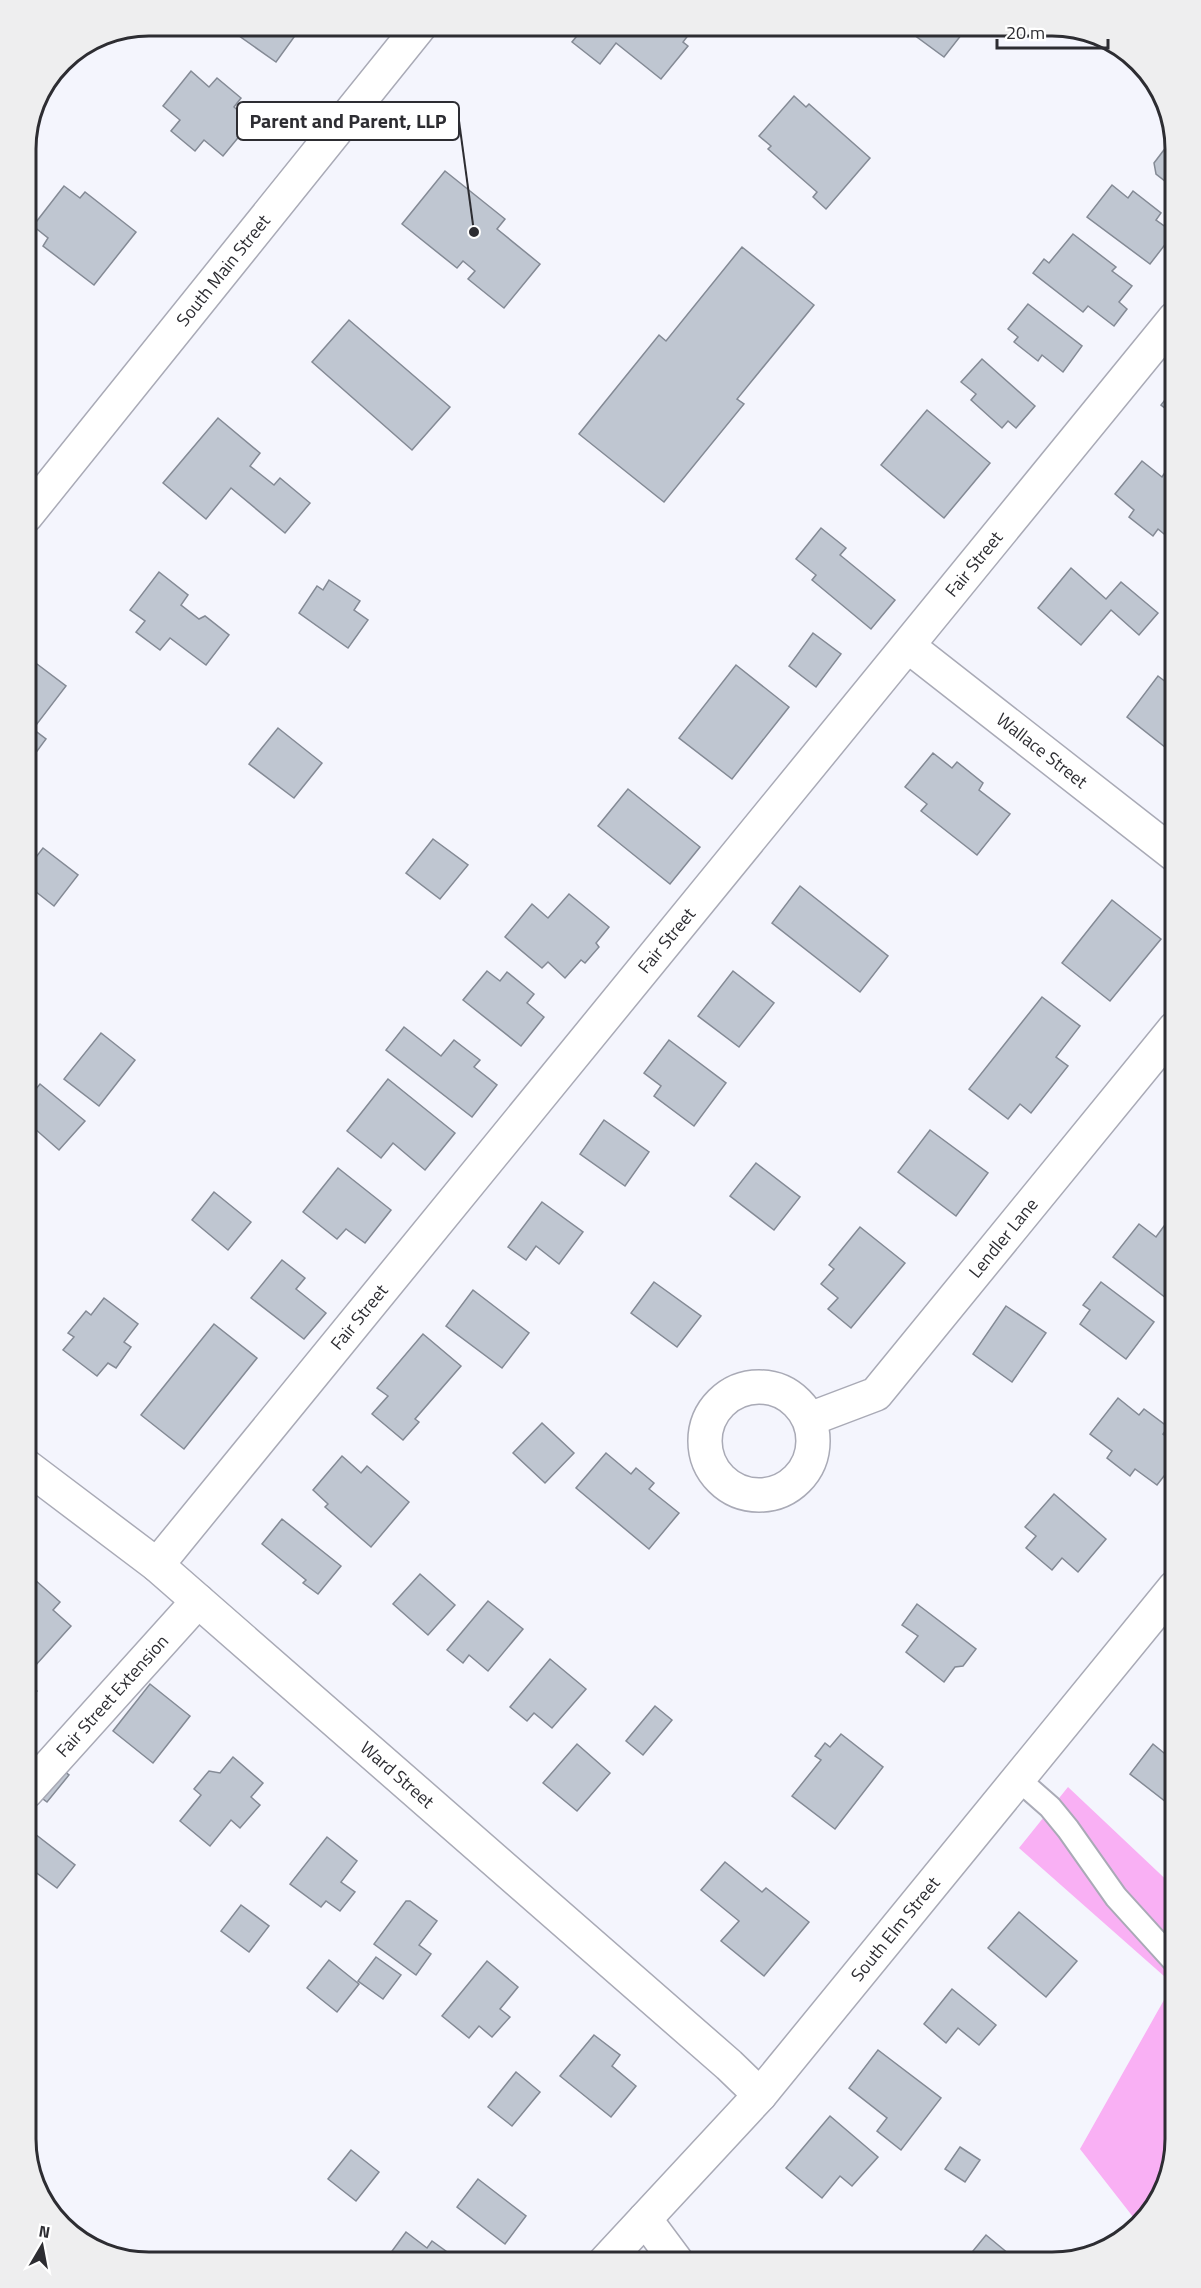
<svg xmlns="http://www.w3.org/2000/svg" width="1201" height="2288" font-family="'Titillium Web',sans-serif">
<rect width="100%" height="100%" fill="#f4f5fd"/>
<!-- green -->
<path fill="#f9b0f4" d="M1068,1787L1175,1888V2139L1155,2208L1137,2222L1080,2149L1173,1984L1019,1848Z"/>
<!-- building -->
<g fill="#bfc6d1" stroke="#848a95" stroke-width="1.5">
<path d="M225,26H302L276,62Z"/>
<path d="M585,26H689L693,29L683,42L688,46L661,79L616,43L600,64L572,42Z"/>
<path d="M908,26H962L966,29L944,57L906,29Z"/>
<path d="M191,71L209,87L217,78L241,98L234,107L251,122L223,156L204,140L195,151L171,131L180,120L163,106Z"/>
<path d="M794,96L806,107L809,104L870,158L826,209L813,197L817,192L768,149L771,146L759,136Z"/>
<path d="M1173,138L1176,149L1175,189L1156,174L1154,163Z"/>
<path d="M445,171L505,219L497,229L540,264L504,308L468,279L475,271L463,261L457,268L402,224Z"/>
<path d="M1112,185L1128,198L1133,191L1161,213L1156,220L1174,233L1150,264L1087,217Z"/>
<path d="M64,186L80,198L85,192L136,232L94,285L43,246L48,238L33,226Z"/>
<path d="M1073,234L1116,267L1112,271L1132,286L1119,302L1127,309L1114,326L1088,306L1083,312L1033,273L1044,259L1049,263Z"/>
<path d="M742,247L814,305L737,399L744,404L664,502L579,434L659,335L666,341Z"/>
<path d="M1028,304L1082,346L1063,372L1042,355L1038,361L1014,342L1018,337L1008,329Z"/>
<path d="M349,320L450,407L412,450L312,362Z"/>
<path d="M982,359L1035,406L1016,428L1008,421L1002,428L971,400L976,394L961,382Z"/>
<path d="M1175,387V416L1161,405Z"/>
<path d="M927,410L990,463L944,518L881,465Z"/>
<path d="M218,418L260,453L250,466L274,485L280,478L310,503L285,533L231,488L206,519L163,483Z"/>
<path d="M1142,461L1162,477L1166,471L1175,479V543L1158,529L1153,536L1129,517L1134,510L1115,494Z"/>
<path d="M821,528L846,548L840,555L895,600L871,629L812,580L816,575L796,559Z"/>
<path d="M1071,568L1106,599L1121,582L1158,613L1139,635L1111,610L1081,645L1038,608Z"/>
<path d="M159,572L188,595L181,605L199,619L205,616L229,635L206,665L170,638L160,650L136,632L145,621L130,610Z"/>
<path d="M329,580L360,601L354,610L368,620L348,648L299,613L317,586L323,590Z"/>
<path d="M813,633L841,654L816,687L789,666Z"/>
<path d="M33,661L66,686L33,729L46,739L26,766V671Z"/>
<path d="M736,665L789,707L732,779L679,738Z"/>
<path d="M1158,676L1175,689V755L1127,717Z"/>
<path d="M278,728L322,763L294,798L249,764Z"/>
<path d="M933,753L952,768L957,762L983,783L979,790L1010,814L977,855L921,811L927,804L905,787Z"/>
<path d="M628,789L700,847L670,884L598,826Z"/>
<path d="M433,839L468,865L440,899L406,873Z"/>
<path d="M43,848L78,875L54,906L26,884V870Z"/>
<path d="M800,886L888,956L860,992L772,923Z"/>
<path d="M569,894L609,927L596,943L599,947L585,963L581,960L565,978L548,962L542,968L505,937L532,904L548,918Z"/>
<path d="M1112,900L1161,939L1110,1001L1062,963Z"/>
<path d="M487,971L500,981L507,972L534,994L527,1003L544,1017L521,1046L463,1000Z"/>
<path d="M733,971L774,1003L739,1047L698,1016Z"/>
<path d="M1042,997L1080,1026L1056,1057L1068,1066L1031,1113L1020,1104L1008,1119L969,1089Z"/>
<path d="M404,1027L441,1056L454,1040L480,1060L474,1067L497,1085L472,1117L386,1050Z"/>
<path d="M101,1033L135,1060L99,1106L64,1079Z"/>
<path d="M669,1040L726,1083L694,1126L654,1096L661,1086L644,1073Z"/>
<path d="M388,1079L455,1133L425,1170L393,1143L381,1158L347,1131Z"/>
<path d="M40,1084L85,1121L59,1150L26,1121V1101Z"/>
<path d="M604,1120L649,1152L625,1186L580,1154Z"/>
<path d="M930,1130L988,1173L956,1216L898,1172Z"/>
<path d="M756,1163L800,1197L774,1230L730,1196Z"/>
<path d="M338,1168L391,1210L365,1243L346,1229L337,1239L303,1212Z"/>
<path d="M214,1192L251,1222L228,1250L192,1220Z"/>
<path d="M542,1202L583,1232L559,1264L536,1246L526,1260L508,1247Z"/>
<path d="M1139,1224L1156,1237L1164,1226L1175,1235V1305L1113,1257Z"/>
<path d="M860,1227L905,1263L851,1328L828,1309L838,1298L821,1284L834,1269L829,1265Z"/>
<path d="M282,1260L305,1278L296,1289L326,1313L304,1339L251,1298Z"/>
<path d="M654,1282L701,1316L677,1347L631,1313Z"/>
<path d="M1101,1282L1154,1322L1126,1359L1080,1324L1090,1310L1083,1305Z"/>
<path d="M473,1290L529,1333L502,1368L446,1326Z"/>
<path d="M104,1298L138,1324L124,1342L131,1347L116,1368L108,1363L97,1376L63,1350L74,1337L68,1333L86,1311L91,1315Z"/>
<path d="M1006,1306L1046,1333L1012,1382L973,1354Z"/>
<path d="M214,1324L257,1358L184,1449L141,1415Z"/>
<path d="M423,1334L461,1366L415,1419L419,1422L403,1440L372,1414L388,1396L377,1388Z"/>
<path d="M1118,1398L1139,1415L1144,1409L1168,1427L1163,1434L1175,1444V1462L1157,1485L1135,1469L1130,1476L1107,1458L1112,1451L1090,1434Z"/>
<path d="M542,1423L574,1453L545,1483L513,1453Z"/>
<path d="M606,1453L631,1474L636,1468L654,1483L649,1489L679,1513L649,1549L576,1488Z"/>
<path d="M342,1456L361,1473L367,1466L409,1502L371,1547L325,1507L328,1504L313,1490Z"/>
<path d="M1054,1494L1106,1539L1078,1572L1062,1558L1052,1570L1026,1548L1036,1536L1025,1527Z"/>
<path d="M282,1519L341,1566L318,1594L303,1583L306,1580L262,1544Z"/>
<path d="M26,1572L60,1602L53,1610L71,1626L35,1666L26,1657Z"/>
<path d="M420,1574L455,1605L428,1635L393,1604Z"/>
<path d="M488,1601L523,1629L488,1671L469,1655L463,1663L447,1650Z"/>
<path d="M917,1604L976,1649L963,1666L955,1667L944,1682L906,1652L918,1636L902,1625Z"/>
<path d="M550,1659L586,1689L552,1728L534,1713L527,1721L510,1707Z"/>
<path d="M26,1681L37,1691L26,1703Z"/>
<path d="M150,1684L190,1716L153,1763L113,1731Z"/>
<path d="M655,1706L672,1720L643,1755L626,1741Z"/>
<path d="M841,1734L883,1767L835,1829L792,1796L821,1760L815,1756L825,1743L830,1747Z"/>
<path d="M577,1744L610,1773L577,1811L543,1783Z"/>
<path d="M1153,1744L1175,1762V1809L1130,1774Z"/>
<path d="M233,1757L263,1783L251,1797L260,1805L240,1828L231,1820L210,1846L180,1821L201,1795L194,1789L209,1771L220,1773Z"/>
<path d="M53,1763L69,1775L47,1802L31,1790Z"/>
<path d="M26,1827L75,1865L57,1888L26,1865Z"/>
<path d="M327,1837L357,1861L341,1882L355,1892L340,1911L326,1901L321,1907L290,1884Z"/>
<path d="M725,1862L762,1892L766,1888L809,1922L764,1976L721,1941L739,1921L701,1890Z"/>
<path d="M406,1901H410L437,1921L419,1945L431,1954L416,1975L374,1944Z"/>
<path d="M241,1905L269,1926L249,1952L221,1931Z"/>
<path d="M1019,1912L1077,1961L1046,1997L988,1948Z"/>
<path d="M376,1957L401,1975L383,1999L358,1981Z"/>
<path d="M329,1960L359,1984L337,2012L307,1988Z"/>
<path d="M487,1961L518,1987L500,2009L510,2017L492,2037L479,2026L469,2038L442,2016Z"/>
<path d="M952,1989L996,2025L979,2045L958,2028L946,2043L924,2024Z"/>
<path d="M594,2035L620,2055L612,2066L636,2086L611,2117L560,2076Z"/>
<path d="M878,2050L941,2098L901,2150L877,2131L887,2118L849,2088Z"/>
<path d="M516,2072L540,2092L512,2126L488,2107Z"/>
<path d="M830,2116L878,2157L852,2186L840,2176L822,2198L786,2168Z"/>
<path d="M960,2147L980,2160L965,2182L945,2169Z"/>
<path d="M351,2150L379,2172L356,2201L328,2179Z"/>
<path d="M478,2179L526,2216L505,2244L457,2207Z"/>
<path d="M406,2232L427,2248L432,2241L461,2262H384Z"/>
<path d="M986,2235L1009,2254L1002,2262H964Z"/>
</g>
<g fill="none" stroke-linecap="round" stroke-linejoin="round">
<defs>
<path id="lane" d="M1018,1779L1050,1807L1068,1829L1116,1897L1175,1962"/>
<g id="street">
<path id="s1" d="M26,516L420,26"/>
<path id="s2" d="M908,646L1175,855"/>
<circle cx="759" cy="1441" r="54"/>
<path id="s3" d="M810,1419L876,1394L1175,1028"/>
<path id="s4" d="M157,1565L1175,318"/>
<path id="s5" d="M26,1792L198,1601"/>
</g>
<g id="secondary">
<path id="s6" d="M26,1466L157,1565L729,2065L760,2095"/>
<path d="M645,2219L677,2262"/>
<path id="s7" d="M605,2262L760,2095L1175,1587"/>
</g>
</defs>
<!-- lane casing -->
<use href="#lane" stroke="#a9aab6" stroke-width="26"/>
<!-- street casing -->
<use href="#street" stroke="#a9aab6" stroke-width="36"/>
<!-- secondary casing -->
<use href="#secondary" stroke="#a9aab6" stroke-width="36"/>
<!-- lane -->
<use href="#lane" stroke="#fff" stroke-width="22"/>
<!-- street -->
<use href="#street" stroke="#fff" stroke-width="33"/>
<!-- secondary -->
<use href="#secondary" stroke="#fff" stroke-width="33"/>
</g>
<g text-anchor="middle" stroke-width="5" stroke-linejoin="round" paint-order="stroke">
<!-- street labels -->
<g font-size="18" fill="#2d2d32" stroke="#fff">
<text dy="6" stroke="none"><textPath href="#s1" startOffset="315">South Main Street</textPath></text>
<text dy="6" stroke="none"><textPath href="#s4" startOffset="1292">Fair Street</textPath></text>
<text dy="6" stroke="none"><textPath href="#s2" startOffset="170">Wallace Street</textPath></text>
<text dy="6" stroke="none"><textPath href="#s4" startOffset="806">Fair Street</textPath></text>
<text dy="6" stroke="none"><textPath href="#s3" startOffset="272">Lendler Lane</textPath></text>
<text dy="6" stroke="none"><textPath href="#s4" startOffset="320">Fair Street</textPath></text>
<text dy="6" stroke="none"><textPath href="#s5" startOffset="129">Fair Street Extension</textPath></text>
<text dy="6" stroke="none"><textPath href="#s6" startOffset="483">Ward Street</textPath></text>
<text dy="6" stroke="none"><textPath href="#s7" startOffset="442">South Elm Street</textPath></text>
</g>
</g>
<!-- crop -->
<path d="M0 0H1201V2288H0ZM149 36H1052A113 113 0 0 1 1165 149V2139A113 113 0 0 1 1052 2252H149A113 113 0 0 1 36 2139V149A113 113 0 0 1 149 36Z" fill="#eeeeef" fill-rule="evenodd"/>
<path fill="none" stroke="#2d2d32" stroke-width="3" d="M149 36H1052A113 113 0 0 1 1165 149V2139A113 113 0 0 1 1052 2252H149A113 113 0 0 1 36 2139V149A113 113 0 0 1 149 36Z"/>
<!-- callouts -->
<path fill="none" stroke="#2d2d32" stroke-width="2" d="M474 232L459 121"/>
<circle fill="#2d2d32" stroke="#fff" stroke-width="2" cx="474" cy="232" r="6"/>
<rect fill="#fff" stroke="#2d2d32" stroke-width="2" x="237" y="102" width="222" height="38" rx="6"/>
<g font-size="20" text-anchor="middle" font-weight="bold" fill="#2d2d32">
<text x="348" y="128">Parent and Parent, LLP</text>
</g>
<!-- north arrow -->
<g transform="translate(42 2246) rotate(10)" stroke="#ffffff" stroke-width="4.5" paint-order="stroke">
<path d="M0-4.5L10 22L0 15L-10 22Z" fill="#2d2d32"/>
<text y="-9" font-size="16" font-weight="bold" text-anchor="middle" fill="#2d2d32">N</text>
</g>
<!-- scale -->
<path d="M997 39v9h111v-9" fill="none" stroke="#2d2d32" stroke-width="3"/>
<text x="1006" y="39" font-size="18" fill="#2d2d32" stroke="#ffffff" stroke-width="4.5" paint-order="stroke">20 m</text>
</svg>
